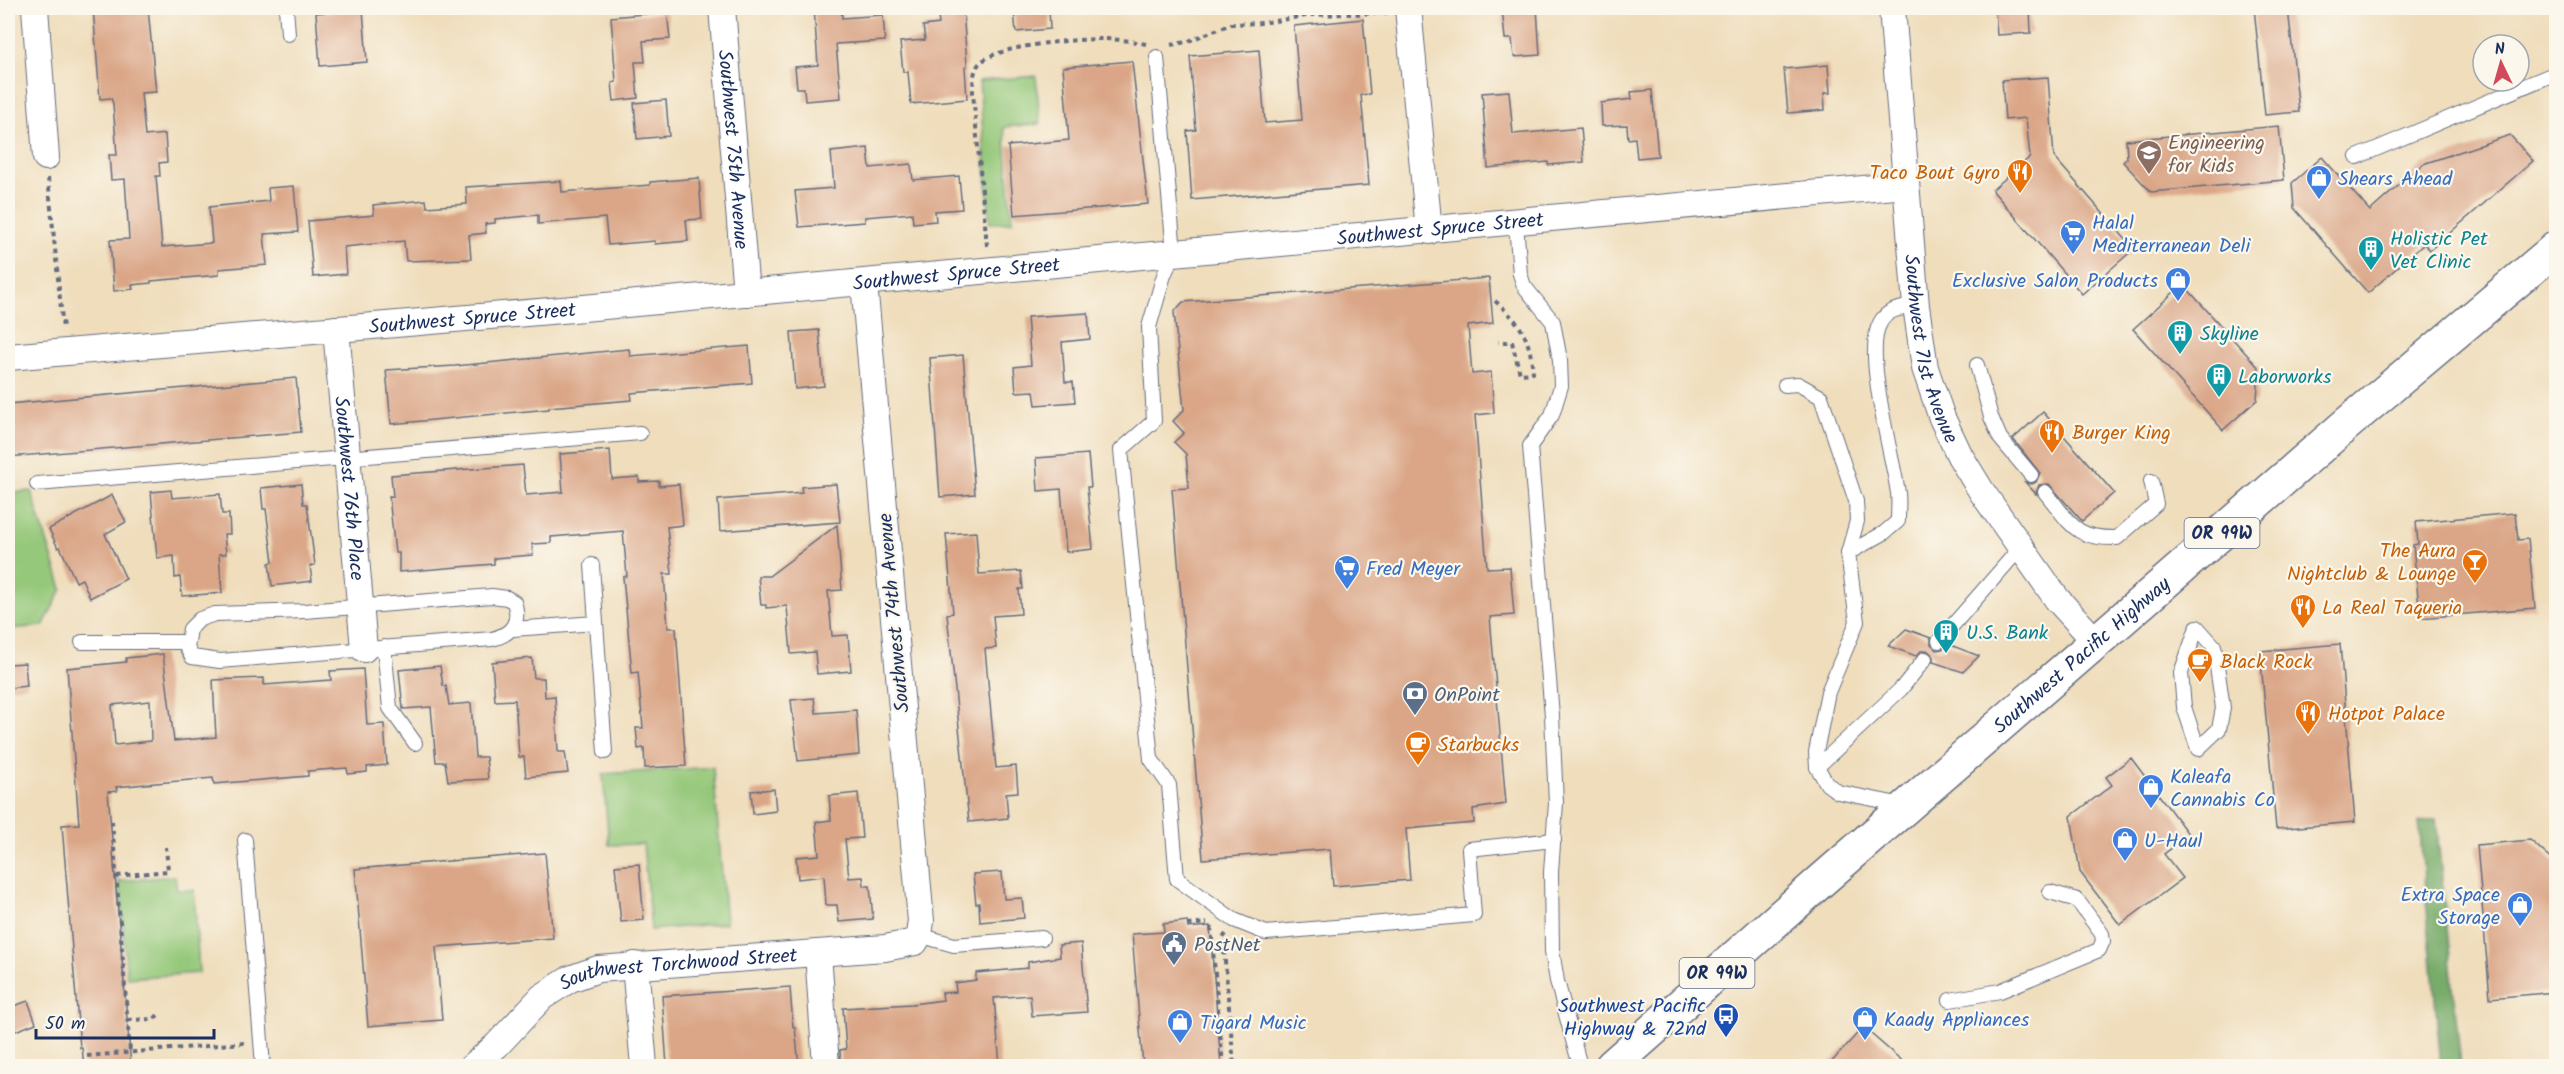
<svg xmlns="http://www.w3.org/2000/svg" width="2564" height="1074" font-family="Kalam,sans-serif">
<rect width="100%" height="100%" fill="#fbf7ec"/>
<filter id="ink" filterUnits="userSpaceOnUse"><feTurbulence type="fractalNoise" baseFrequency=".0167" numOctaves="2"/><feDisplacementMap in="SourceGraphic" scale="12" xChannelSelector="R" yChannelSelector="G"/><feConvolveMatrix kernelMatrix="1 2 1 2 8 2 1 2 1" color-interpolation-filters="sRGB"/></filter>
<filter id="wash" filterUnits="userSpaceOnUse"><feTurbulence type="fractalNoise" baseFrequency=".008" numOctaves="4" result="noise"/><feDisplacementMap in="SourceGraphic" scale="24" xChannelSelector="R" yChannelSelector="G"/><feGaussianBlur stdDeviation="1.35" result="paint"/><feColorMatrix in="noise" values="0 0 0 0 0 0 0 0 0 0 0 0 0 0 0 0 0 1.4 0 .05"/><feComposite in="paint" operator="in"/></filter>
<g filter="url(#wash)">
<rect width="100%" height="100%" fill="#efddbb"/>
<!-- green -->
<g fill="#95c87a" stroke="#587c6c" stroke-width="1.5">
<path d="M1036,76L1040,124L1004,127L1012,222L990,223L979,81Z"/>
<path d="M31,491L62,589L43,626L8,629V493Z"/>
<path d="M713,767L726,923L651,930L643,844L609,845L603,774Z"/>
<path d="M175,876L177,890H194L199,973L127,978L119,881Z"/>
</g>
<!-- forest -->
<path fill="#78ac6a" stroke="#4a6e64" stroke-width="1.5" d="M2436,819L2461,1066H2441L2419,822Z"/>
<g id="blocks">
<!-- building -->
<g fill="#daa687" fill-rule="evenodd">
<path d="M93,8H148L156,92L141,93L145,136L165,134L167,162L159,163L160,176H156L162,247L212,243L209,207L269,201L268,188L294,186L298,232L264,234L267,265L219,269V275L151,281V283L132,285L133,289L114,291L110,240L129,239L125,179L111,180L109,155H117L113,104L111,98L100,99Z"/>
<path d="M814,8H841L842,18L883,15L885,41L836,44L841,98L805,101L804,88H797L795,67L818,65Z"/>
<path d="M963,8L967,66L965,67L967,99L911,104L908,72H903L900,42L925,40L923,26L939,24L937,10Z"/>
<path d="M1049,8L1050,29L1016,32L1014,11Z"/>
<path d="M1502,8H1537L1540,55L1514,57L1512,39H1505Z"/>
<path d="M1995,8H2030L2031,33L1997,35Z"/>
<path d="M2254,8H2288L2299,112L2265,115Z"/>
<path d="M363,9L367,62L320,66L316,13Z"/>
<path d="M667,12L670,39L643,41L645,62H635L638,98L614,101L612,83L616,82L611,17Z"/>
<path d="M1363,19L1370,94L1361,95L1369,185L1192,200L1187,131L1196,130L1190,56L1259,50L1265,123L1302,120L1294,26Z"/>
<path d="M1132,61L1148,204L1014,215L1008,146L1069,140L1063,67Z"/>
<path d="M1828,65L1830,93H1824L1825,110L1788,113L1784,69Z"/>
<path d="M2048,77L2054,157L2134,249L2082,294L1992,190L2030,157L2026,118L2005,120L2002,80Z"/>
<path d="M1652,90L1658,156L1637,158L1635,138L1628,139L1627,125L1602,126L1601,103L1632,99L1631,92Z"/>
<path d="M1509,91L1513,134L1581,128L1584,162L1548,165V162L1488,168L1482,93Z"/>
<path d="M666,100L669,136L637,139L634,103Z"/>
<path d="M2279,126L2284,180L2151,192L2123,162L2127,158L2126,140Z"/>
<path d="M2510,135L2533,161L2430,250L2424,244L2368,293L2294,208L2292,183L2322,157L2370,211L2423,164Z"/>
<path d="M868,148L870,168L911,164L913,180L959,176L962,209L935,211L936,221L913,223L912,213L865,217V222L799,227L795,191L834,188L831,152Z"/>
<path d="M699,178L702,219L686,220L688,241L655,244V241L608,245L605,218L538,224V215L495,219V223L485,224L486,233L469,235L471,259L406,261L404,241L344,247L346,274L313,277L308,221L374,215L373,205L426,200L427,207L467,204L466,187L561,181L562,192L650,185V182Z"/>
<path d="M1489,278L1493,323L1468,326L1472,374L1491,372L1494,413L1475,415L1487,568L1510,567L1514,615L1490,617L1506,804L1473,809L1474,823L1406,829L1410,880L1333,886L1330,849L1203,859L1172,489L1189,488L1186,454L1174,442L1184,433L1173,421L1184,410L1174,312L1183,302Z"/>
<path d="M2183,284L2259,368L2257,400L2223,430L2133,329Z"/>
<path d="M1088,313L1090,339L1062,342L1065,382H1073L1075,402L1036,405L1034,391L1016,392L1014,367L1031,365L1027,317Z"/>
<path d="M819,330L824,386L795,389L791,332Z"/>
<path d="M749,346L752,383L631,393L632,400L549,407V409L391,424L386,370L455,366L629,349L630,356Z"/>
<path d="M963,355L975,494L940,497L930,358Z"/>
<path d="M296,378L301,432L8,457V404Z"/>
<path d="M2043,412L2114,493L2082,521L2049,484L2039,485L2036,494L2025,482L2032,484L2036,482L2040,473L2013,439Z"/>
<path d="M610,450L612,479L639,477V482L659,481V486L679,484L683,525L667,527L672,574H664L668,628H676L686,766L645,768L644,748L638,749L636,728H643L638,672L632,673L623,577L627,576L623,531L551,537V543L532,544L533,555L494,558V564L399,572V553H395L389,496L393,497L391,475L523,465L526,495L563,492L560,454Z"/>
<path d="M1088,454L1091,487H1087L1093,549L1066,552L1061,489L1038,491L1036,458Z"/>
<path d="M301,484L303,504H307L315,565L310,566L312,581L272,586L269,563L273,562L266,509H263L261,488Z"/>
<path d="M836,484L840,522L720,531L718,500L802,493L801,487Z"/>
<path d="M171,490L172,498L220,494L222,514H229L230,534H224L226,554H219L222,593L182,596L180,577L175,578L174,556L157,558L151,492Z"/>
<path d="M112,495L126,522L105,534L126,579L90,598L82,579L76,582L60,547L58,548L49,529Z"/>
<path d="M2515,513L2518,540L2528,539L2535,608L2420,618L2413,545L2418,544L2416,522Z"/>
<path d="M837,525L842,590L828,591L832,636L848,635L851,671L817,674L815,652L791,654L787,606L766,608V605H761L758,576H769Z"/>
<path d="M976,532L979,574L1021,571L1023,589H1019L1021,614L993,616L996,648L985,649L996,768L1016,766L1018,792L1006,793L1008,818L969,822L947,614L953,613L946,534Z"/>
<path d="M1906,629L1931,638V644L1937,650L1942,649L1948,644L1979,656L1963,672L1933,662V655L1927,650L1921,651L1916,656L1888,646Z"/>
<path d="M2340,644L2355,822L2276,829L2260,651Z"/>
<path d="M163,654L174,741L216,737L213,680L264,678V685L331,680L330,671L363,669L367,725L384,724L387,765L367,767V772L348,774L347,768L308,771V776L214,784L213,778L156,783L116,787L117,791L108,792L131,1066H84L82,1048H80L62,825L79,824L67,668L126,662V658ZM150,701L151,741L115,745L112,705Z"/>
<path d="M532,658L534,678H544L545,697L555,696L558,752H565L568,773L526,777L524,757H519L515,700L495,701L492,662Z"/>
<path d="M25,663L27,686L8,688V664Z"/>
<path d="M440,666L443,686H446L449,705L471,703L475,757H486L488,779L448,781L445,762H436L431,707L403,709L399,670Z"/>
<path d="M814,698L816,713L856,710L859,755L798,761L791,700Z"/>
<path d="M2131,758L2189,835L2164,854L2183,878L2120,925L2080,872L2071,816L2112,785L2106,777Z"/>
<path d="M774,789L776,811L753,814L751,791Z"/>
<path d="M858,793L862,838L845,839L849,878L863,877L864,886H870L873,919L839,922L837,905H826L824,876L798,879L796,857L819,855L816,822L831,820L829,796Z"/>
<path d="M2530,840L2556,863V992L2490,998L2477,845Z"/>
<path d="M545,853L553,938L436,947L442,1020L368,1026L355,869Z"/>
<path d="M639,864L644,920L621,922L615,866Z"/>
<path d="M1002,872L1004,899L1022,898L1024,918L980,922L979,903L976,904L973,874Z"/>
<path d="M1187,921L1188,928L1210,926L1221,1066H1143L1132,934L1164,932L1163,924Z"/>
<path d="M1081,943L1087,1012L1032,1016L1030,995L994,998L1000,1066H841L840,1050L846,1049L843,1008L912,1004L943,1000L942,993L956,992L955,983L976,980V973L1028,968V962L1060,957L1059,945Z"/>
<path d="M790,987L793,1027H795L799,1066H667L662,996Z"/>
<path d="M28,1001L36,1023L8,1034V1008Z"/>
<path d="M1863,1027L1908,1066H1828Z"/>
</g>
</g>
</g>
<g filter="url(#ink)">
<use href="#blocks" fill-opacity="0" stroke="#656c7f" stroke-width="1.5"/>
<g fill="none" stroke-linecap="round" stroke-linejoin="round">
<defs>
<g id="service">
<path d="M286,8L288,34"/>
<path d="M1157,57L1174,253L1164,275L1149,327L1154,421L1121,450L1151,759L1169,785L1177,879L1234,920L1266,933L1474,915L1469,849L1554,840"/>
<path d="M2357,157L2556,73"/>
<path d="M1516,223L1520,274L1524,286L1553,322L1560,360L1561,386L1552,415L1530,446L1552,716L1556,803L1551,872L1552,951L1557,981L1580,1066"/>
<path d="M1977,365L1991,417L2000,438L2031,475"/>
<path d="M1785,385L1798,384L1821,397L1856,501L1857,521L1848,553"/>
<path d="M37,484L640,433"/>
<path d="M2045,492C2071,523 2073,539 2117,538L2156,504L2151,481"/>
<path d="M592,565L605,752"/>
<path d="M492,596L507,598L514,602C521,622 512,634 492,639L220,661L192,657L187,648L190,629L200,619L215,614L305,611Z"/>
<path d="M2197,627L2214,646L2223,708L2219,729L2198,749L2184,707L2181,673Z"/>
<path d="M513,629L596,623"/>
<path d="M1939,641L2021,547"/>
<path d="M82,642H187"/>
<path d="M384,647L390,708L415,743"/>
<path d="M1817,767L1901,689L1925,659"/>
<path d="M1903,805L1838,792L1827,784L1817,767L1816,752L1828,692L1857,622L1848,553L1884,533L1898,521C1898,512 1899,502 1898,493C1893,457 1863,352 1880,323C1887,309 1901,308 1916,306"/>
<path d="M245,840L263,1066"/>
<path d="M919,935L954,945L1042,938"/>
<path d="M1950,1000L2000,991L2099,950L2103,941L2102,934L2077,900L2050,892"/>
</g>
<g id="minor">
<path d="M35,8L46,157"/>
<path id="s1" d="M722,8L746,293"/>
<path d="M1408,8L1429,231"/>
<path id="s2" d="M1892,8L1916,306L1925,368L1942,418L1960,456L1982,492L2057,599L2097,643"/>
<path id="s3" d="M336,329L364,649"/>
<path id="s4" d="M8,357L562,310L1906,185"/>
<path d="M818,953L826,1066"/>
<path d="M635,965L644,1066"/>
<path id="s5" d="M473,1066L497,1045L542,997L570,979L598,969L885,948L915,942L919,935L921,921L864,283"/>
</g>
<g id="trunk">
<path id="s6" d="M1612,1066L1822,880L2348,423L2556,248"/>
</g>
</defs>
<!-- service casing -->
<use href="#service" stroke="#656c7f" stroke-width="16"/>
<!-- minor casing -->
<use href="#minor" stroke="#656c7f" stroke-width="28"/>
<!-- trunk casing -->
<use href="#trunk" stroke="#656c7f" stroke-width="36"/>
<!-- path -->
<g stroke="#656c7f" stroke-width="4" stroke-dasharray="4.5 4.5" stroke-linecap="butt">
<path d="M1171,45L1186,42L1231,24L1262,23L1312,15L1387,13"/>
<path d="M48,178L63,329"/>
<path d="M987,246L973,93C973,83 973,68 981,62C1000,45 1077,39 1104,39C1118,39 1132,41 1146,44"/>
<path d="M1495,301C1522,324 1530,338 1533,373L1520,374L1512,342H1498"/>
<path d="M112,821L130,1052"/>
<path d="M117,876L168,871L166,847"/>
<path d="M1188,925L1207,923"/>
<path d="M1211,927L1223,1066"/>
<path d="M1226,934L1223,938L1234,1066"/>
<path d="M128,1020L154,1019L161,1012"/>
<path d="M87,1056L244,1043"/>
</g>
<!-- service -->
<use href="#service" stroke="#fff" stroke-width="14"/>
<!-- minor -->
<use href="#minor" stroke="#fff" stroke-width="26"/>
<!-- trunk -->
<use href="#trunk" stroke="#fff" stroke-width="33"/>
</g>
</g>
<!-- icons -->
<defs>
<symbol id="school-pin" viewBox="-11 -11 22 30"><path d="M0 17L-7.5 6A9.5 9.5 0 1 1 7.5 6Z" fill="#8d6e63" stroke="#fbf7ec"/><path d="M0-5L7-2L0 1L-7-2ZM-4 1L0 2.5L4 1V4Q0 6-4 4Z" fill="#fff"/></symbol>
<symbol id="restaurant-pin" viewBox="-11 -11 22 30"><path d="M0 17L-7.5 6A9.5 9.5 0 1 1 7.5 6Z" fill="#e8710a" stroke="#fbf7ec"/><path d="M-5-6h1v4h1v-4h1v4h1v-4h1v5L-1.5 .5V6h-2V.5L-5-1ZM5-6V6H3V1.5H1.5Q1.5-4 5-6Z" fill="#fff"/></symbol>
<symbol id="shop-pin" viewBox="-11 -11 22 30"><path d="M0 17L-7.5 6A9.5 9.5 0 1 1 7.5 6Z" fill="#3f7fe0" stroke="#fbf7ec"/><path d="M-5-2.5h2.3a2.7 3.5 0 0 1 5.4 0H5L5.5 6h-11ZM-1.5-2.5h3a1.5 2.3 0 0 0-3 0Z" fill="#fff"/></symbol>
<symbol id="supermarket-pin" viewBox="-11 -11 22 30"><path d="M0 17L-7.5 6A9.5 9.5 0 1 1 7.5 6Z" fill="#3f7fe0" stroke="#fbf7ec"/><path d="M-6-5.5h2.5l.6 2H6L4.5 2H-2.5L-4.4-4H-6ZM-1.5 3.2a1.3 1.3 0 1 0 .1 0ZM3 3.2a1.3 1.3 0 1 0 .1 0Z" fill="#fff"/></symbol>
<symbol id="building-pin" viewBox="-11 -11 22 30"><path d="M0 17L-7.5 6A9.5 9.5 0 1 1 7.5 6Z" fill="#0f9aa8" stroke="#fbf7ec"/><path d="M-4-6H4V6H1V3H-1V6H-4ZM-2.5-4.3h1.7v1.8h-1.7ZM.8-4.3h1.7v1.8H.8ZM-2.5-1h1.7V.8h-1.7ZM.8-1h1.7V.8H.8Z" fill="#fff"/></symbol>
<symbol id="bar-pin" viewBox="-11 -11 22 30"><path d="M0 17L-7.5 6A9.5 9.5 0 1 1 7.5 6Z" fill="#e8710a" stroke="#fbf7ec"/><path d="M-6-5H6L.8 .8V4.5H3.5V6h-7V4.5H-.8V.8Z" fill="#fff"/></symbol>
<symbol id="cafe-pin" viewBox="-11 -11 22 30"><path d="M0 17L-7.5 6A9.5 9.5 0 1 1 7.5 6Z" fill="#e8710a" stroke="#fbf7ec"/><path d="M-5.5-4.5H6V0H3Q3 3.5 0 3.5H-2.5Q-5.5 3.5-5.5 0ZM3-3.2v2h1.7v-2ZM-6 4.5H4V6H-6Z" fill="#fff"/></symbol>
<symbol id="bank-pin" viewBox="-11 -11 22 30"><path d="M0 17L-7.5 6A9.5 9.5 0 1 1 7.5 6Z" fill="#5c6f8a" stroke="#fbf7ec"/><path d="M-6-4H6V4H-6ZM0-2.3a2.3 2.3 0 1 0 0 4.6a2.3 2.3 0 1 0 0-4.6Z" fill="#fff"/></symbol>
<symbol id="civic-pin" viewBox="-11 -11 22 30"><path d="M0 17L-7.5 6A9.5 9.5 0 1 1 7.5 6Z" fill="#5c6f8a" stroke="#fbf7ec"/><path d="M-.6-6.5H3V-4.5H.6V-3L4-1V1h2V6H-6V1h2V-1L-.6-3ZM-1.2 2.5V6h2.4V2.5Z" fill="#fff"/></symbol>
<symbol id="bus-pin" viewBox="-11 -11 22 30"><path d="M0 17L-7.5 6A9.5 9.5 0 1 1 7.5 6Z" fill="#1a4fb4" stroke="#fbf7ec"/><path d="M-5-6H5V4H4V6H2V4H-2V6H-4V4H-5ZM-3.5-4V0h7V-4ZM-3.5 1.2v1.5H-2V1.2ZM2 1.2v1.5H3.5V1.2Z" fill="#fff"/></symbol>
</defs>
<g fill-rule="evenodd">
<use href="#school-pin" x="2134" y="138" width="30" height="40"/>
<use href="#restaurant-pin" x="2005" y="157" width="30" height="40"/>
<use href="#shop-pin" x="2304" y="163" width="30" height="40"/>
<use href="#supermarket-pin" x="2058" y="218" width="30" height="40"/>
<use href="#building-pin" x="2356" y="234" width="30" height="40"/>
<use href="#shop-pin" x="2163" y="265" width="30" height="40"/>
<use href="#building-pin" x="2165" y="318" width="30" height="40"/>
<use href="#building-pin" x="2204" y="361" width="30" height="40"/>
<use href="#restaurant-pin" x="2037" y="417" width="30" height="40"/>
<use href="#bar-pin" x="2460" y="547" width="30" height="40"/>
<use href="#supermarket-pin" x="1332" y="553" width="30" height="40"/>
<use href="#restaurant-pin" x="2288" y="592" width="30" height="40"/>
<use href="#building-pin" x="1931" y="617" width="30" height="40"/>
<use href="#cafe-pin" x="2185" y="646" width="30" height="40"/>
<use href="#bank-pin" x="1400" y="679" width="30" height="40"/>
<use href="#restaurant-pin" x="2293" y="698" width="30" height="40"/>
<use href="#cafe-pin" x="1403" y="729" width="30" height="40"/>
<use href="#shop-pin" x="2136" y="772" width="30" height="40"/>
<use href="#shop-pin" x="2110" y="825" width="30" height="40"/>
<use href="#shop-pin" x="2505" y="890" width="30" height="40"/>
<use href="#civic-pin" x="1159" y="929" width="30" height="40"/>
<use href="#bus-pin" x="1711" y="1001" width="30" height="40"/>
<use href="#shop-pin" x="1850" y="1004" width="30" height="40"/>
<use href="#shop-pin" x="1165" y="1007" width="30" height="40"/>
</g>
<g text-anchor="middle" stroke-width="4.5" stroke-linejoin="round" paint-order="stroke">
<!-- shield labels -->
<g fill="#fbf7ec" stroke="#5e6b89" stroke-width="1.5">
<rect x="2184.5" y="518" width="75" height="30" rx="4.5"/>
<rect x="1679.5" y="958" width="75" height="30" rx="4.5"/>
</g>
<g font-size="18" font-weight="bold" fill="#1b2f5e">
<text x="2222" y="539">OR 99W</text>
<text x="1717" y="979">OR 99W</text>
</g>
<!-- education labels -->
<g font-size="20" fill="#785e54" stroke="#fbf7ec" text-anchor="start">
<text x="2168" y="149">Engineering<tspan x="2168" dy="23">for Kids</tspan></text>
</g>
<!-- street labels -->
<g font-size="20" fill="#1b2f5e" stroke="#fbf7ec">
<text dy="7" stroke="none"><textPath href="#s1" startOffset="142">Southwest 75th Avenue</textPath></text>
<text dy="7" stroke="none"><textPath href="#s4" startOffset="1438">Southwest Spruce Street</textPath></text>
<text dy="7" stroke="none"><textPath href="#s4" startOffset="952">Southwest Spruce Street</textPath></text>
<text dy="7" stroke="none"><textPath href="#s4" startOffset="466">Southwest Spruce Street</textPath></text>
<text dy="7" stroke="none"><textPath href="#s2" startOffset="344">Southwest 71st Avenue</textPath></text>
<text dy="7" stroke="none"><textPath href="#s3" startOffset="160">Southwest 76th Place</textPath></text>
<text transform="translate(893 613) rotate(-95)" y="7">Southwest 74th Avenue</text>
<text dy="7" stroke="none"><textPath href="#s6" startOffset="624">Southwest Pacific Highway</textPath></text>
<text dy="7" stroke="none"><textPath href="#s5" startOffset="240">Southwest Torchwood Street</textPath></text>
</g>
<!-- food labels -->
<g font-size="20" fill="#c56008" stroke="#fbf7ec" text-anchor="start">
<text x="2000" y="179" text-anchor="end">Taco Bout Gyro</text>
<text x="2072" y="439">Burger King</text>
<text x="2456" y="557" text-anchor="end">The Aura<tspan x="2456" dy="23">Nightclub &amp; Lounge</tspan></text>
<text x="2322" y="614">La Real Taqueria</text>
<text x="2220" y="668">Black Rock</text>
<text x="2328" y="720">Hotpot Palace</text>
<text x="1438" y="751">Starbucks</text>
</g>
<!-- shop labels -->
<g font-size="20" fill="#366cbe" stroke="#fbf7ec" text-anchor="start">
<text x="2338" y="185">Shears Ahead</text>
<text x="2092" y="229">Halal<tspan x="2092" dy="23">Mediterranean Deli</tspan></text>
<text x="2158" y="287" text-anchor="end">Exclusive Salon Products</text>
<text x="1366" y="575">Fred Meyer</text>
<text x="2170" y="783">Kaleafa<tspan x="2170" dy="23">Cannabis Co</tspan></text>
<text x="2144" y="847">U-Haul</text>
<text x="2500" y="901" text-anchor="end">Extra Space<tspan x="2500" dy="23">Storage</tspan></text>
<text x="1884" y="1026">Kaady Appliances</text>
<text x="1200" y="1029">Tigard Music</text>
</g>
<!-- culture labels -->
<g font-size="20" fill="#0d838f" stroke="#fbf7ec" text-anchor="start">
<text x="2390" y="245">Holistic Pet<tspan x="2390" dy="23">Vet Clinic</tspan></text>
<text x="2200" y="340">Skyline</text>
<text x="2238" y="383">Laborworks</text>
<text x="1966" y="639">U.S. Bank</text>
</g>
<!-- service labels -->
<g font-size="20" fill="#4e5e75" stroke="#fbf7ec" text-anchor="start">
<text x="1434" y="701">OnPoint</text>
<text x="1194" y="951">PostNet</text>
</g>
<!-- transit labels -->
<g font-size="20" fill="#164399" stroke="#fbf7ec" text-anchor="end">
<text x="1706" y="1012">Southwest Pacific<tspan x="1706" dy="23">Highway &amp; 72nd</tspan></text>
</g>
</g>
<!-- margin -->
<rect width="2564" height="1074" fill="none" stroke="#fbf7ec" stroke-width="30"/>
<!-- north arrow -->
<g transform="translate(2501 63) rotate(355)"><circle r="28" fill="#fbf7ec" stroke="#a1a7b3" stroke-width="1.5"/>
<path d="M0-4.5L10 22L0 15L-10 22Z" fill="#d1495b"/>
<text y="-9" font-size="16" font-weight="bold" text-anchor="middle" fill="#1b2f5e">N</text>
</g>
<!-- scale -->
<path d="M36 1029v9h178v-9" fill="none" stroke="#1b2f5e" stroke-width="3"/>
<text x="45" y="1029" font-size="18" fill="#1b2f5e" stroke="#fbf7ec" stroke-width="4.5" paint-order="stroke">50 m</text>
</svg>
